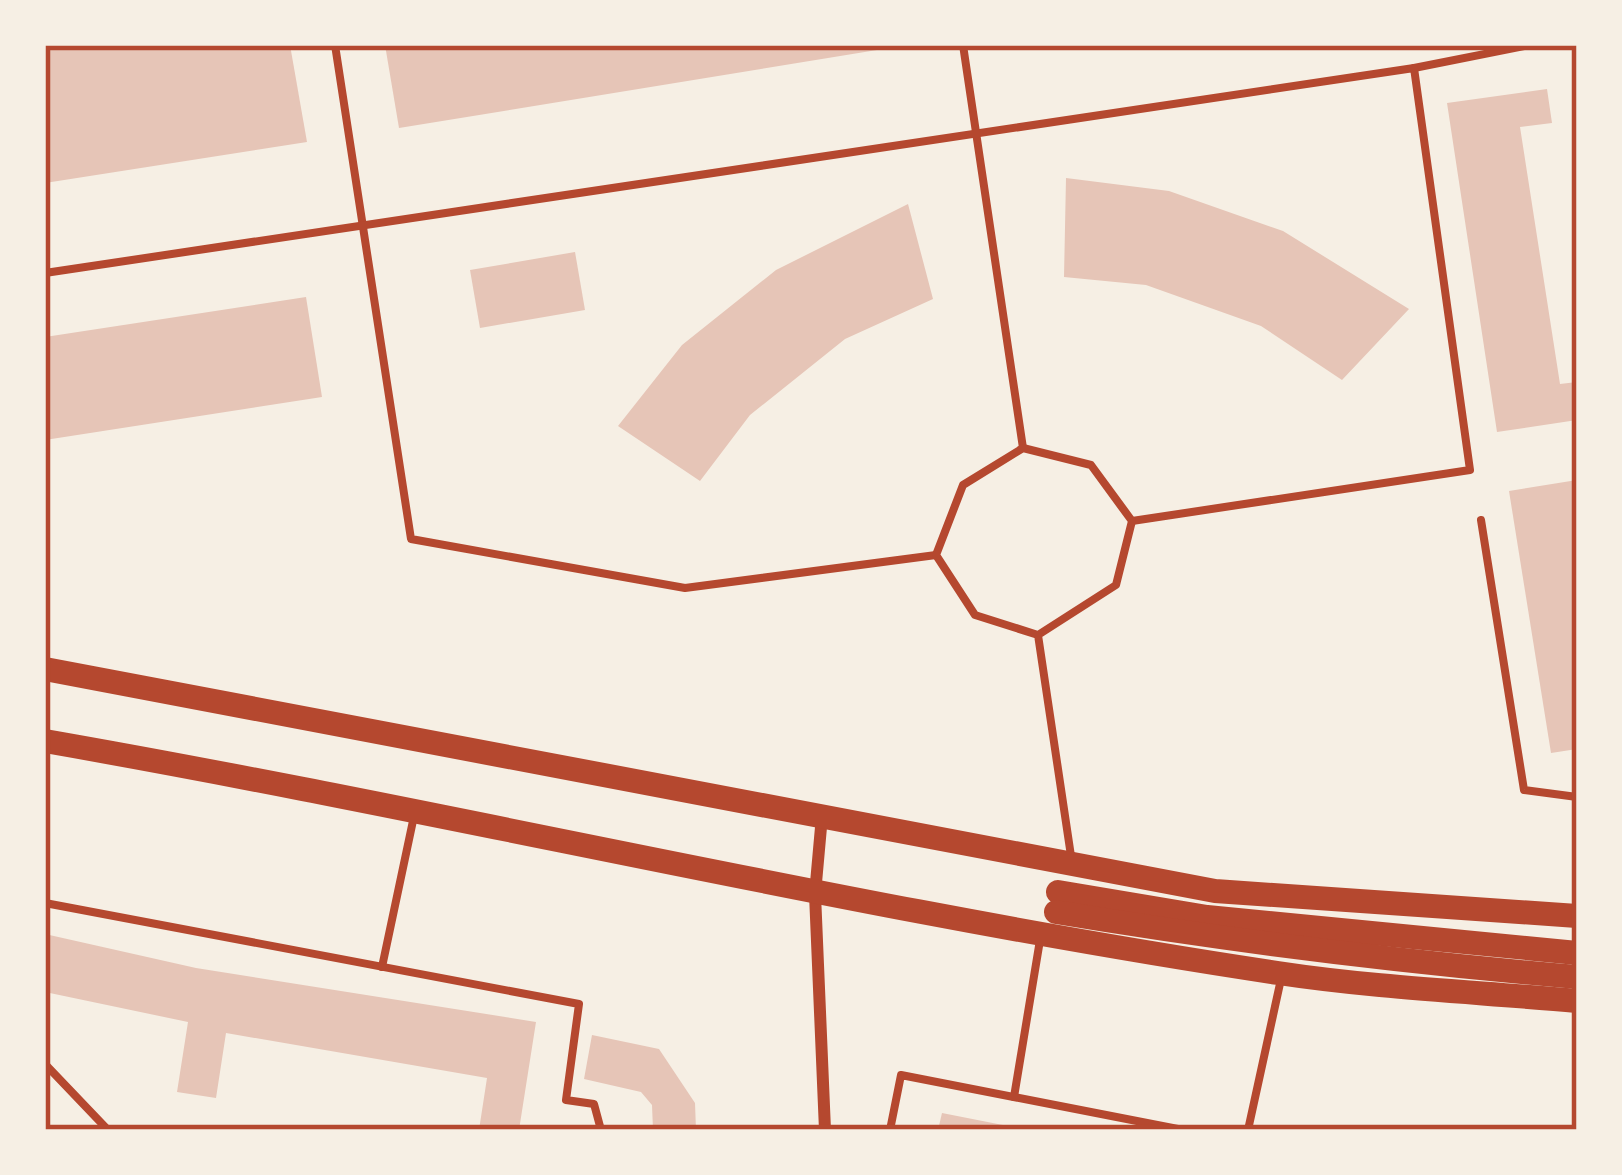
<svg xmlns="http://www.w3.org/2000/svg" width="1622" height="1175" font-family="'Varela Round',sans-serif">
<rect width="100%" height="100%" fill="#f6efe4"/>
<!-- building -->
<g fill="#e6c5b7">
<path d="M45,45H290L307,142L45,183Z"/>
<path d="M385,45H876L877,50L399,128Z"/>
<path d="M1547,89L1552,123L1520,127L1560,384L1577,382V420L1497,432L1447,103Z"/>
<path d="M1066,178L1169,191L1283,231L1409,309L1342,380L1261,326L1146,285L1064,277Z"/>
<path d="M908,204L933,299L845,339L750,415L700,481L618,426L682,345L776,270Z"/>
<path d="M575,252L585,310L480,328L470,270Z"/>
<path d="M306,297L322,397L45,440V337Z"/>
<path d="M1577,480V749L1551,753L1509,491Z"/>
<path d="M45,934L196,968L536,1022L519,1130H479L487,1078L226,1033L216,1098L177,1092L188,1022L45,992Z"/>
<path d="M592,1035L659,1049L695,1103L696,1130H653L652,1105L641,1092L584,1079Z"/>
<path d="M942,1113L1018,1128V1130H938Z"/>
</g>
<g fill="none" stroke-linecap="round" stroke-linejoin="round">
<!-- service -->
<g stroke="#b5482f" stroke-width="8">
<path d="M335,45L411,539L685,588L936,555"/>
<path d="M963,45L1023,448"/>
<path d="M1414,68L1530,45"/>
<path d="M45,273L1414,68L1470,470L1132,521"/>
<path d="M1481,520L1524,790L1577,797"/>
<path d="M1038,635L1116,585L1132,521L1091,465L1023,448L963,485L936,555L975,615L1038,635L1071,856"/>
<path d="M45,903L579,1004L566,1100L594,1104L601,1130"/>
<path d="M382,967L414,816"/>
<path d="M45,1064L108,1130"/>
<path d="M1014,1097L1040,940"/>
<path d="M890,1130L901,1075L1183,1130"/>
<path d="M1248,1130L1281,979"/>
</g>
<!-- minor -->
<path stroke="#b5482f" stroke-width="12" d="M822,816L815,894L825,1130"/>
<!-- primary -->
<g stroke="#b5482f" stroke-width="24">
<path d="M45,669L1215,891L1577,916"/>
<path d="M45,741C457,813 864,911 1278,973C1377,988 1478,992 1577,1001"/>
<path d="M1058,892L1207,917L1577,953"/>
<path d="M1056,912C1230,941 1402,962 1577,977"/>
</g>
</g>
<!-- border -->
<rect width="1622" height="1175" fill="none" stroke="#f6efe4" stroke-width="96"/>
<rect x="48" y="48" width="1526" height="1079" fill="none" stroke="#b5482f" stroke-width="4.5"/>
</svg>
